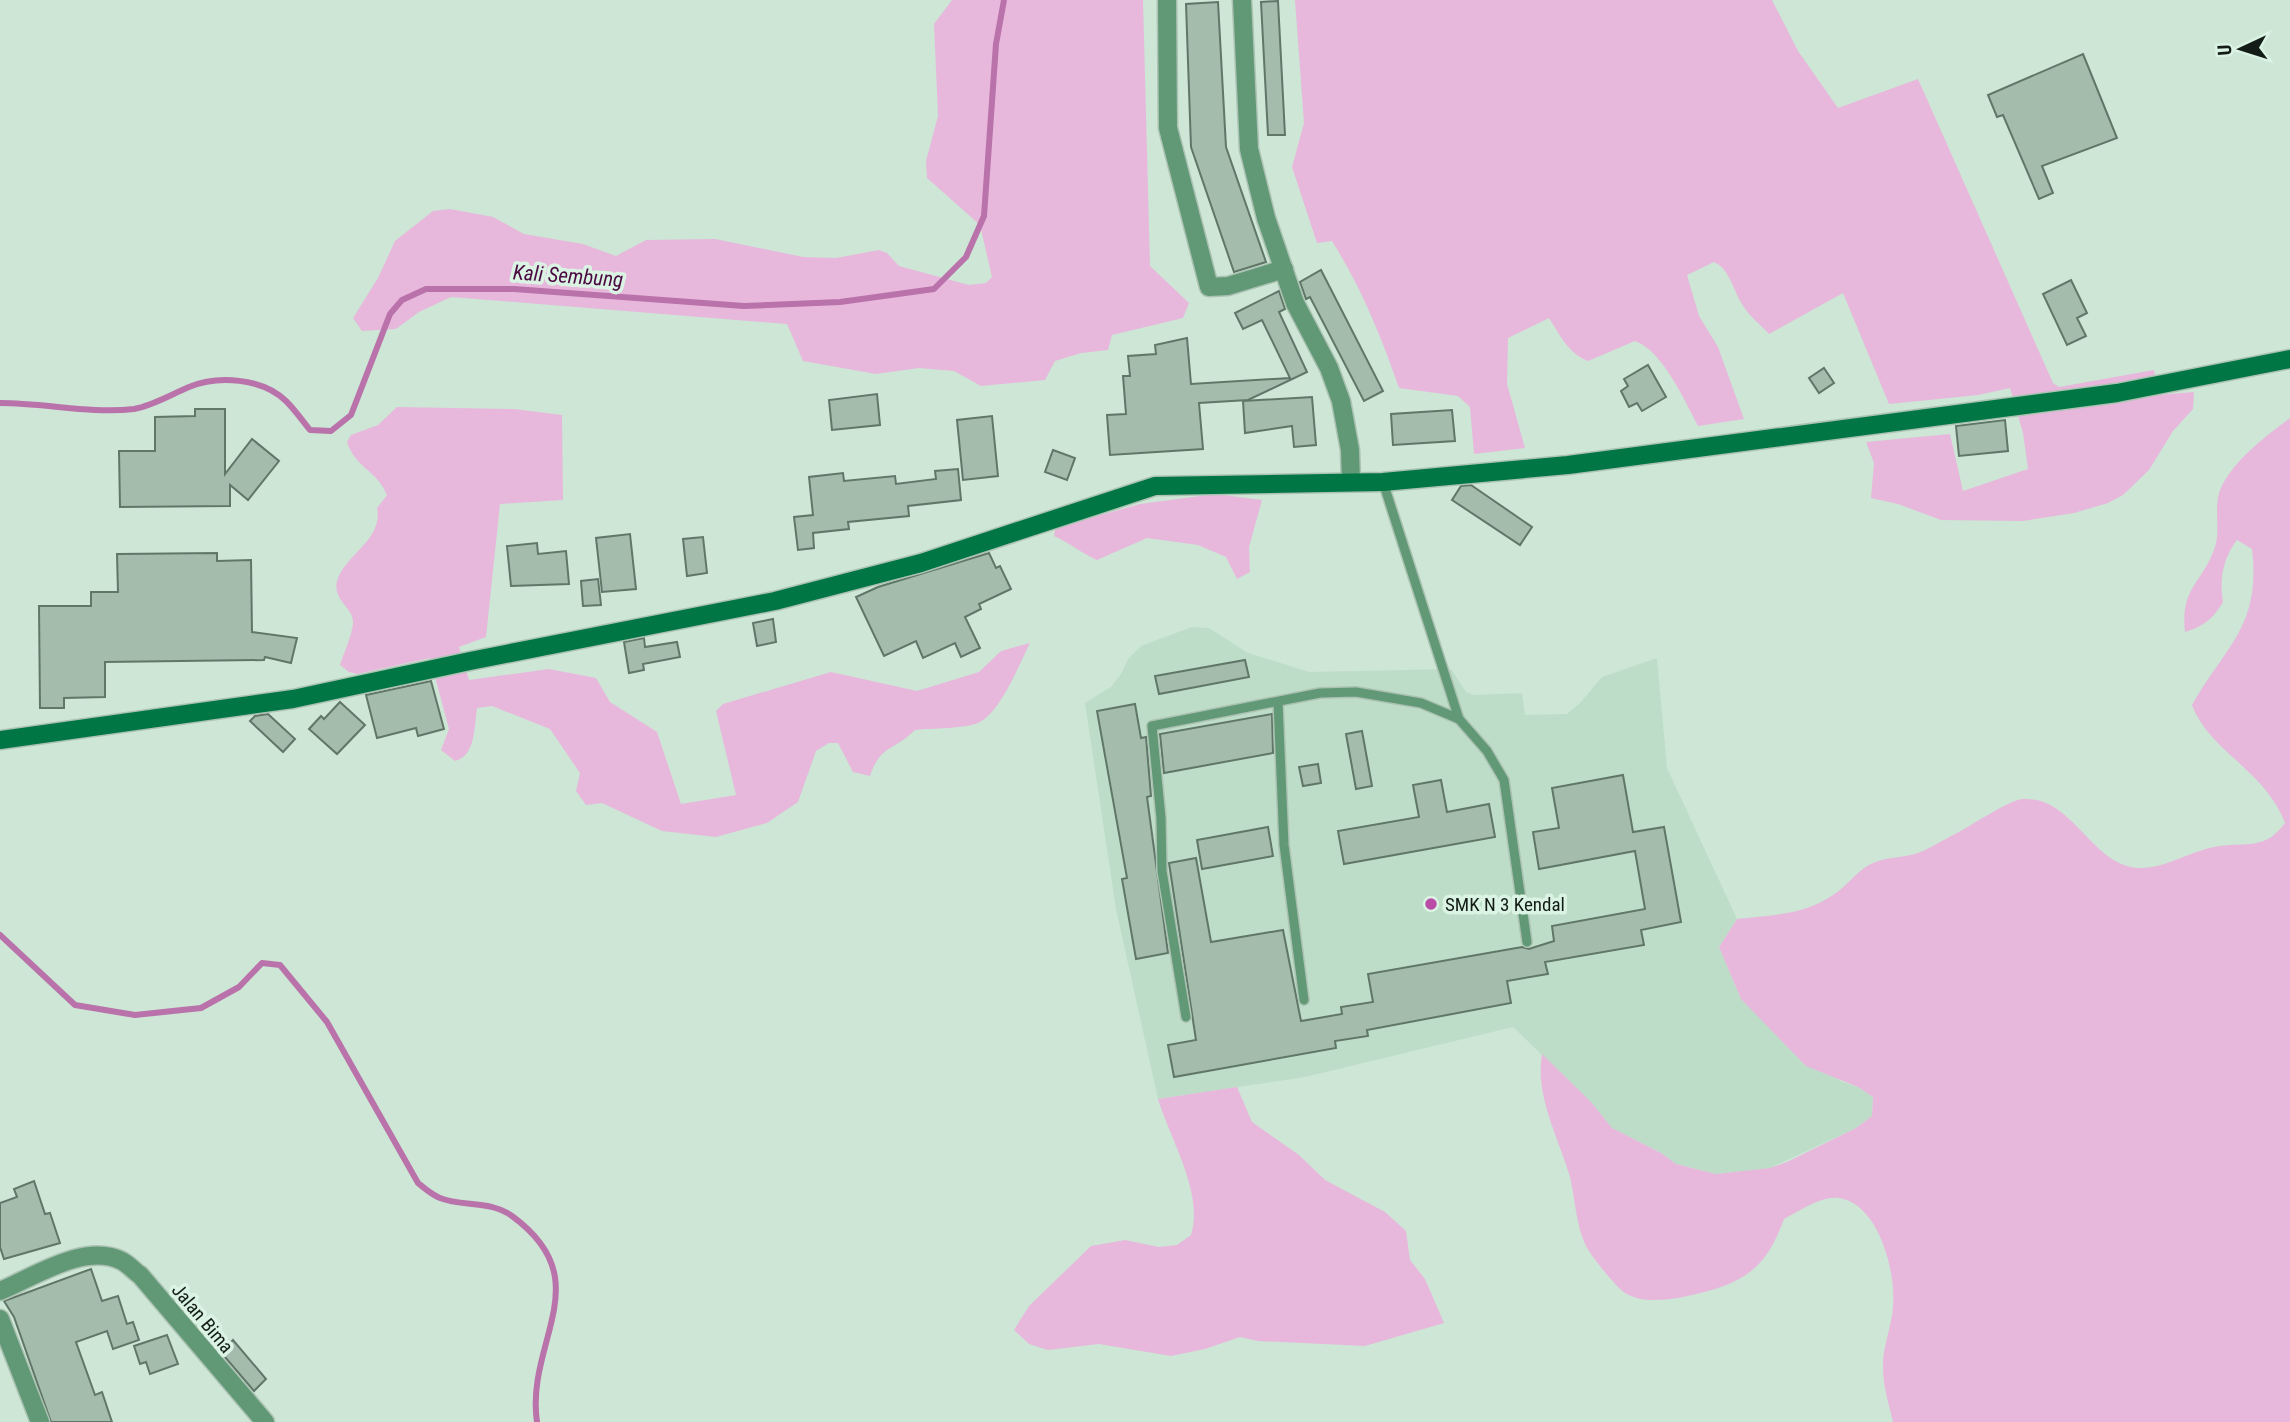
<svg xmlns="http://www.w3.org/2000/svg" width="2290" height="1422" font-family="'Roboto Condensed',sans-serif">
<rect width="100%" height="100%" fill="#cde6d6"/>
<!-- built -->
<path fill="#bdddc8" d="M1192,627L1209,628L1248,653L1309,672L1451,669L1466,692L1474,695L1522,693L1525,715L1567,714L1580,703L1602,677L1657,658L1667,768L1737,919L1719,947L1741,999L1840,1081L1858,1087L1873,1097L1872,1116L1856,1128L1770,1168L1716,1174L1676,1164L1661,1153L1612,1128L1591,1102L1513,1027L1305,1077L1158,1099L1116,909L1085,703L1111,687L1121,674L1128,659L1141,646Z"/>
<!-- green -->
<g fill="#e7b8dc">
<path d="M952,0H1143L1150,266L1189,303L1183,318L1112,335L1108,350L1081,353L1055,361L1045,380L981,386L954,371L919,368L876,374L803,361L787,324L451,297L419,312L396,329L362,331L353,318L378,278L395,241L433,211L450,209L493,217L524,234L583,244L616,256L646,240L715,239L803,257L836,258L879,250L887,253L899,266L969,285L986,283L992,277L980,225L927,178L926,161L938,116L934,24Z"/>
<path d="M1295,0H1772L1798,51L1838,108L1918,79L2053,383L2059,387L2154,370L2158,395L2194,392L2193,409L2173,431L2149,470L2123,495L2108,503L2074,513L2023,521L1941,520L1898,504L1871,498L1874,463L1866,442L1950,434L1963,491L2028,469L2023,433L2010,388L1978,395L1889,404L1843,293L1769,334C1760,324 1748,315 1742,304C1733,290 1730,269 1714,262L1687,275L1699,316L1718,347L1744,419L1698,426C1685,401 1662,350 1635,341L1588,361C1568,353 1560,335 1549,318L1508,338L1507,384L1525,448L1474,454L1470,407L1458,396L1399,388C1381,336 1361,287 1332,241L1317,243L1292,167L1304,123Z"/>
<path d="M397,407L514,409L562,415L563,500L500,504L486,637L459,647L469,680L549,669L596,678L610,702L657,732L681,804L736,795L716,711L723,704L831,672L917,691L979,672L1001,651L1030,643C1019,665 1001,711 980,722C967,729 931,728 915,730C894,751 880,745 870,776L853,772L838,743H829L816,751L798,802L767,823L716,837L662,831L602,803L586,805L576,791L580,773L550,729L492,706L477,708C474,726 476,756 455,761L441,750L449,729L430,658L357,674L349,672L340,665C344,652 352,636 353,623C354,607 330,600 338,578C348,553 383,539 377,508L387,495C376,469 356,469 347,442L351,435L378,425Z"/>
<path d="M2290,418V1422H1893C1889,1405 1883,1386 1883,1369C1882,1347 1892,1327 1893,1306C1896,1272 1879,1204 1839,1198C1820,1196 1800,1211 1784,1219C1769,1260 1752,1279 1708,1291C1685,1297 1647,1307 1625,1293C1617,1288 1589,1254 1585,1244C1576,1224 1575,1198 1570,1177C1558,1136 1535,1097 1542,1054L1591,1102L1612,1128L1661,1153L1676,1164L1716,1174L1770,1168L1787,1162L1856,1128L1872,1116L1873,1097L1858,1087L1806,1066L1741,999L1719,947L1737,919C1770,915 1805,915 1833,895C1846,887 1856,872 1869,865C1883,857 1900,858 1915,854C1928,850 1941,841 1953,835C1970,827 2008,800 2023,799C2073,796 2091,865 2138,868C2164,869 2189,852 2214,847C2244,841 2264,852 2285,823C2265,770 2209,751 2192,705C2227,644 2261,626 2252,549L2237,540C2223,558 2219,580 2223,602C2213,619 2204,626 2185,632C2180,587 2203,583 2215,547C2220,530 2215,514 2218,498C2223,468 2267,435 2290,418Z"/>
<path d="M1215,494L1262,500L1249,547L1250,572L1237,579L1226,557L1198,545L1147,538L1097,560C1081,553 1070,543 1054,536L1057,521L1076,522L1140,504Z"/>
<path d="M1237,1087L1252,1122L1299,1155L1325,1180L1385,1212L1406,1231L1410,1260L1425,1279L1444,1323L1365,1346L1258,1341L1240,1337L1205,1349L1171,1356L1099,1344L1048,1350L1029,1344L1014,1330L1029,1306L1091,1246L1125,1240L1159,1247L1177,1245L1191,1235C1204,1194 1171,1141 1158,1099Z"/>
</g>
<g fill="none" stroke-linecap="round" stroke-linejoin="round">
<!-- stream -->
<g stroke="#b972aa" stroke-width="6">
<path d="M0,403C45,403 91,414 134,409C152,406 172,394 189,387C218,375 262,378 286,401C295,410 302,420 310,430L331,431L351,415L390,314L402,300L426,289H514L744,306L840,302L934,289L966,257L984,216L996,44L1004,0"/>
<path d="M0,935L75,1005L135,1015L201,1008L239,987L262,963L280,965L327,1022L418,1183C424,1188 432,1195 440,1198C463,1207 490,1200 512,1216C601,1281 525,1341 537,1422"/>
</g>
</g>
<!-- building -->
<g fill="#a4bcac" stroke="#607768" stroke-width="2">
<path d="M1278,1L1285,135H1268L1261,2Z"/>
<path d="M1218,2L1226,147L1266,262L1234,272L1191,147L1186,4Z"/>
<path d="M2083,54L2117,138L2042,166L2053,193L2039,199L2003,115L1997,117L1988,95Z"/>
<path d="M1321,270L1383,391L1364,401L1310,297L1306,299L1300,282Z"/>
<path d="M2071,280L2087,313L2077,318L2086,336L2067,345L2043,294Z"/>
<path d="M1279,291L1285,309L1279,312L1307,372L1248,400L1199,403L1203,449L1110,455L1107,415L1126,414L1123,376H1130L1128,356L1156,354L1155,345L1187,338L1191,384L1290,378L1262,320L1243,329L1235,313Z"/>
<path d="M1648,365L1666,397L1642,411L1637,403L1629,407L1621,391L1628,386L1624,379Z"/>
<path d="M1824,368L1834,383L1819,393L1809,378Z"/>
<path d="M877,394L880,425L832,430L829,400Z"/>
<path d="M1312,397L1316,445L1294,447L1292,426L1245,433L1243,401Z"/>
<path d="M195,409H225V474L252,439L279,461L248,500L230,485V506L120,507L119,451H155V417L195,416Z"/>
<path d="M1452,410L1455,441L1393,445L1391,414Z"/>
<path d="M992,416L998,476L963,480L957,420Z"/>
<path d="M2005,420L2008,451L1959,456L1956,426Z"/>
<path d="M1053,450L1075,458L1067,480L1045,472Z"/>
<path d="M958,469L961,500L908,506L909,516L848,522L849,529L813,533L814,548L798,550L794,517L813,515L809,477L843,473L844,481L895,476L896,484L936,479L935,471Z"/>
<path d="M1471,485L1532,527L1520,545L1452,500L1461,486Z"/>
<path d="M630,534L636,589L602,592L596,538Z"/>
<path d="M703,537L707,573L687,576L683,539Z"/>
<path d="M537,543L538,554L566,551L569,584L511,586L507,546Z"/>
<path d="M217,553V561L251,560L252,632L297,638L291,663L265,657L264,660L105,662V697L64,698V708H40L39,606H91V592H118L117,554Z"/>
<path d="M989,553L996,568L1000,566L1011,589L979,604L981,609L965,617L980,648L961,657L955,643L923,658L916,641L884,656L856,597L878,587Z"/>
<path d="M598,579L601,605L583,606L581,581Z"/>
<path d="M773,619L776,642L757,646L753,623Z"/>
<path d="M644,638L645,647L677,642L680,657L643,664L644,670L629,673L624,642Z"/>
<path d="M1245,660L1249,677L1159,694L1155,676Z"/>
<path d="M431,681L444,729L418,736L416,728L377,738L366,695Z"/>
<path d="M340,702L365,725L337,754L309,729L321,716L324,719Z"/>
<path d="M1135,704L1141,738L1146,737L1151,796L1147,797L1168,953L1136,959L1122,879L1127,878L1097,711Z"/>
<path d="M268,714L295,739L283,752L250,721L255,716Z"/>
<path d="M1272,714L1273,753L1164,773L1160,734Z"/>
<path d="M1362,731L1372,786L1356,789L1346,734Z"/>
<path d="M1318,764L1321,783L1303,786L1299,767Z"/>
<path d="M1623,775L1633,832L1664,827L1681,922L1641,930L1644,945L1545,962L1548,974L1507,981L1511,1003L1367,1030L1368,1036L1335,1041L1336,1048L1174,1077L1168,1045L1196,1040L1169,863L1196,858L1211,942L1283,930L1301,1021L1342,1014L1341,1007L1373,1002L1368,974L1522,947L1529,949L1554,941L1552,926L1645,909L1635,851L1539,869L1533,832L1559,828L1552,788Z"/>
<path d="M1441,780L1447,812L1489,804L1495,837L1344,864L1338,831L1419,817L1413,785Z"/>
<path d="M1268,827L1273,856L1202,869L1197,840Z"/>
<path d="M34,1181L45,1214L50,1213L60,1243L4,1259L0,1247V1203L17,1197L14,1189Z"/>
<path d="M91,1269L102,1301L118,1296L127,1324L133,1322L139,1340L113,1349L107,1331L76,1342L95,1395L102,1392L112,1422H51L14,1317L4,1301Z"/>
<path d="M216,1328L230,1343L233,1340L266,1379L254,1391L207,1336Z"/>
<path d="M167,1335L178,1364L150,1374L146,1362L140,1364L134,1346Z"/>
</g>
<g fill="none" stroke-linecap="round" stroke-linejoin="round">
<defs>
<g id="service">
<path d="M1383,482L1459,719L1487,751L1504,780L1527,942"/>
<path d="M1278,702L1284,845L1304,1000"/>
<path d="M1186,1017L1162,871L1161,818L1152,726L1320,693L1356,692L1421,703L1459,719"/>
</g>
<g id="minor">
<path d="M1167,0L1168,128L1209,287L1228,286L1284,269"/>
<path d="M1242,0L1249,149L1266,218L1295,303L1329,368L1341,401L1350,450L1351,482"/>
<path d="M0,1291C34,1277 85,1242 122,1261C128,1264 134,1271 140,1275L265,1422"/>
<path d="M0,1319L40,1422"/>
</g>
<path id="secondary" d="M0,740L293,699L470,661L775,601L921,563L1155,486L1383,482L1568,465L2117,393L2290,359"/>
</defs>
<!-- service casing -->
<use href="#service" stroke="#acc2b3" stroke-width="12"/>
<!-- minor casing -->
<use href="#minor" stroke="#acc2b3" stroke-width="21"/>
<!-- secondary casing -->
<use href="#secondary" stroke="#acc2b3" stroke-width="21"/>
<!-- service -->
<use href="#service" stroke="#619977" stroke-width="9"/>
<!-- minor -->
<use href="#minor" stroke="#619977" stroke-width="18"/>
<!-- secondary -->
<use href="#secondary" stroke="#017645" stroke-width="18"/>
</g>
<!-- markers -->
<circle fill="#ba4ba7" stroke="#daf3e3" stroke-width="2.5" cx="1431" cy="904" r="7"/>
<g text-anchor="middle" stroke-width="7" stroke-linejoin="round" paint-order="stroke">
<!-- poi labels -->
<g font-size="19" fill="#131c16" stroke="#daf3e3" text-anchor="start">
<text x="1445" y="911">SMK N 3 Kendal</text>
</g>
<!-- street labels -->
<g font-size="19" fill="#131c16" stroke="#daf3e3">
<text transform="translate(203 1318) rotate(50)" y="7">Jalan Bima</text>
</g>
<!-- water labels -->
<g font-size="21" font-style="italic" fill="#4b0942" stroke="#daf3e3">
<text transform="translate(568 276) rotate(4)" y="7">Kali Sembung</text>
</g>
</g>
<!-- north arrow -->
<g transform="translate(2241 49) rotate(266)" stroke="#daf3e3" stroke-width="5" paint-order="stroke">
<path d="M0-5L12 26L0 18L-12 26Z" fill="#131c16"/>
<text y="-10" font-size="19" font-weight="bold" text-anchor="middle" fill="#131c16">U</text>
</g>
</svg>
